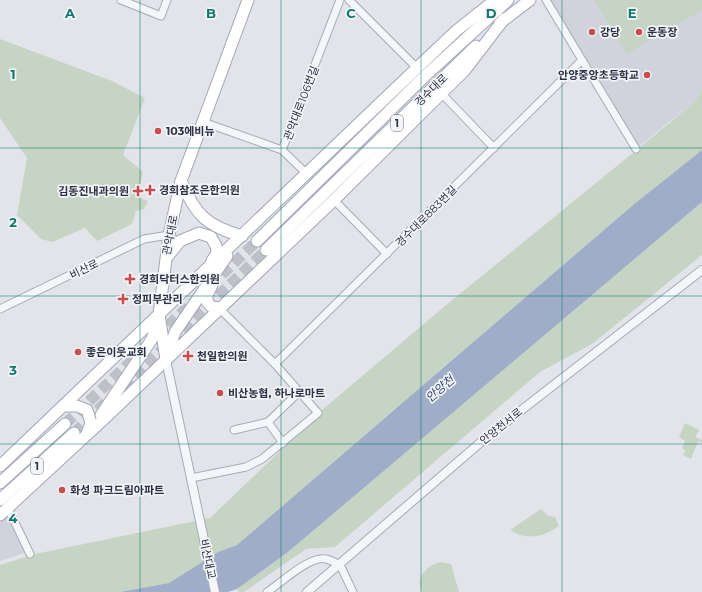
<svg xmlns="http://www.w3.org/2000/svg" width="702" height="592" font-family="Montserrat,'Noto Sans KR',sans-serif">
<rect width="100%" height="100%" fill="#e3e4ea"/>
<!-- built -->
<g fill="#d1d3dc">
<path d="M546,0H702V89L696,100L636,149Z"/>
<path d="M8,514L27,552L0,561V521Z"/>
</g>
<!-- green -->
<g fill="#c6d4c4">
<path d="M594,0H702V10L627,54Z"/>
<path d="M0,39L112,81L145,98L123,155L143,172L136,197L148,201L144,209L136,211L132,224L97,241L85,228L52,242L41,239L17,215L27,158L0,118Z"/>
<path d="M702,89V150L633,205L237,545L218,552L169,583L120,592H0V565L35,554L210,518L280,451L283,443L445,306L667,125L696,100Z"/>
<path d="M702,202V255L592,344L540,372L335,547L306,549L244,592H239L237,589L288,552Z"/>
<path d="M685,423L699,430L695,437L702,440V443L698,441L691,459L683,455L685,450L682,448L685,441L679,437Z"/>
<path d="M541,509L548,516L555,517L559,526C543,537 527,541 510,530Z"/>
<path d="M441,562L451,564L459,592H422C415,577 427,565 441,562Z"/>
</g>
<!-- water -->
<path fill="#9fadc9" d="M702,150V202L288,552L237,589L228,592H83H120L169,583L218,552L237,545L633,205Z"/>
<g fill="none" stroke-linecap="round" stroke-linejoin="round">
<!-- primary-tunnel -->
<g stroke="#bec0c8" stroke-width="11" stroke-dasharray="11 5.5" stroke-linecap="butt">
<path d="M210,286L257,241"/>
<path d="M156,337L193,302"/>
<path d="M123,387L266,250"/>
<path d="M65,424L141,352"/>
<path d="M74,433L107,401"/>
</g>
<defs>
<g id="minor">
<path d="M121,0L161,16L167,0"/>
<path d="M349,0L417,68"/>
<path d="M582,60L636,149"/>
<path d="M442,94L494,148"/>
<path d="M203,122L282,150L340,0"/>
<path d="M282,150L307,174"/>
<path d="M334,200L387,254"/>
<path d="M219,308L275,364L582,60L546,0"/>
<path d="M0,309L144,239L169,235"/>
<path d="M234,430L268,422"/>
<path d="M283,443L268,422L299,392"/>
<path d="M191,478L246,467L262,459L318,413L275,364"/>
<path d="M8,508L30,554"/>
<path d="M267,592C281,583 310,555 326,559C331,560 336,563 340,565L353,592"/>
</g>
<g id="tertiary">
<path d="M166,360L215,592"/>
<path d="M307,592L488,436L702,270"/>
</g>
<g id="primary">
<path d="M500,23L530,0"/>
<path d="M181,181C195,214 206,226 242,236"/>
<path d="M257,241L425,76L508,0"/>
<path d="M266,250L476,46"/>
<path d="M167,257L180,241L199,233L211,237L216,246L217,253L212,261"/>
<path d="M212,285L207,295V302L212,307L219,308"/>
<path d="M166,358L175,332L227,256"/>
<path d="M166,360L159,314L169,235L181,181L248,0"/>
<path d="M64,406H77L87,410L91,423L87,434"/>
<path d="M101,415L152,339L158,319"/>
<path d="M0,466L417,68L456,31L495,0"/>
<path d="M0,483L65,424"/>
<path d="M0,500L74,433"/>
<path d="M0,515L105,418L334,200L465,70L504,19"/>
</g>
</defs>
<!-- minor casing -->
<use href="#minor" stroke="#a8aab4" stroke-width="9"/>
<!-- tertiary casing -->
<use href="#tertiary" stroke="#a8aab4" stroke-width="10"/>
<!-- primary casing -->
<use href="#primary" stroke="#a2a7b6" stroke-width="13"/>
<!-- minor -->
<use href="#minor" stroke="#f5f6f9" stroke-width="7"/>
<!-- tertiary -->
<use href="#tertiary" stroke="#f5f6f9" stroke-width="8"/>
<!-- primary -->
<use href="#primary" stroke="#fff" stroke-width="11"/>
</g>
<!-- grid -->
<path fill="none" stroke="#0f766e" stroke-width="1" stroke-opacity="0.55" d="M140,0V592M281,0V592M421,0V592M562,0V592M0,148H702M0,296H702M0,444H702"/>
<!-- markers -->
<g fill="#cb4c4d" stroke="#f2f4f8" stroke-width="1.5">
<circle cx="592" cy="32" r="4"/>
<circle cx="639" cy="32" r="4"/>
<circle cx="647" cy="75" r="4"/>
<circle cx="158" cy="131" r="4"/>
<path d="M148 184h4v4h4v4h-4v4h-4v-4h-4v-4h4z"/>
<path d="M136 185h4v4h4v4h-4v4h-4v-4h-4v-4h4z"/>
<path d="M128 273h4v4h4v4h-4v4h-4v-4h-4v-4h4z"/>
<path d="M121 293h4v4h4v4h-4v4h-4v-4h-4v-4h4z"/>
<circle cx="78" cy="352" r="4"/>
<path d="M186 350h4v4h4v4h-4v4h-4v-4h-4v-4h4z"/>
<circle cx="220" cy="393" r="4"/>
<circle cx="62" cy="490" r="4"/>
</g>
<g text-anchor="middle" stroke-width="3.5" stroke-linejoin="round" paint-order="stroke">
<!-- shield labels -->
<g fill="#f2f4f8" stroke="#676b79" stroke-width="1">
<rect x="391" y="115" width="12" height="16" rx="3"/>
<rect x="31" y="458" width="12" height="16" rx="3"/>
</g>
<g font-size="10" font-weight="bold" fill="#2b3042">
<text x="397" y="127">1</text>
<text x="37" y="470">1</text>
</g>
<!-- poi labels -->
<g font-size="11" font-weight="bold" fill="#2b3042" stroke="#f2f4f8" text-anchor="start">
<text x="600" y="36">강당</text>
<text x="647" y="36">운동장</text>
<text x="639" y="79" text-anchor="end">안양중앙초등학교</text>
<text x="166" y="135">103에비뉴</text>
<text x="159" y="194">경희참조은한의원</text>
<text x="129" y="195" text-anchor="end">김동진내과의원</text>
<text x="139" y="283">경희닥터스한의원</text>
<text x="132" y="303">정피부관리</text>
<text x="86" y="356">좋은이웃교회</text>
<text x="197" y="360">천일한의원</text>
<text x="228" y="397">비산농협, 하나로마트</text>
<text x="70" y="494">화성 파크드림아파트</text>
</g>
<!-- street labels -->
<g font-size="11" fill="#2b3042" stroke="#f2f4f8">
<text transform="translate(431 90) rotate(-44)" y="4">경수대로</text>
<text transform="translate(301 103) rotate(-69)" y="4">관악대로106번길</text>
<text transform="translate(426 216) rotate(-45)" y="4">경수대로883번길</text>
<text transform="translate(170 235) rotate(-79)" y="4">관악대로</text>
<text transform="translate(84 269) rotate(-26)" y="4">비산로</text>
<text transform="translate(501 426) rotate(-39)" y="4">안양천서로</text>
<text transform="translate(208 559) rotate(78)" y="4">비산대교</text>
</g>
<!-- water labels -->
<g font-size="12" font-style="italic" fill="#364975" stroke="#f2f4f8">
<text transform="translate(440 389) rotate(-40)" y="4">안양천</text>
</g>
</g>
<g font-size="13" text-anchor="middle" font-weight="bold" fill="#0f766e" stroke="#f2f4f8" stroke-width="3.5" stroke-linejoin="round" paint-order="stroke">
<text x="70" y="18">A</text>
<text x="211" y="18">B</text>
<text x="351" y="18">C</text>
<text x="491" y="18">D</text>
<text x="632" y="18">E</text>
<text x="13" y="79">1</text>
<text x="13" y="227">2</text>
<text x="13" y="375">3</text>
<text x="13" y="523">4</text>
</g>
</svg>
